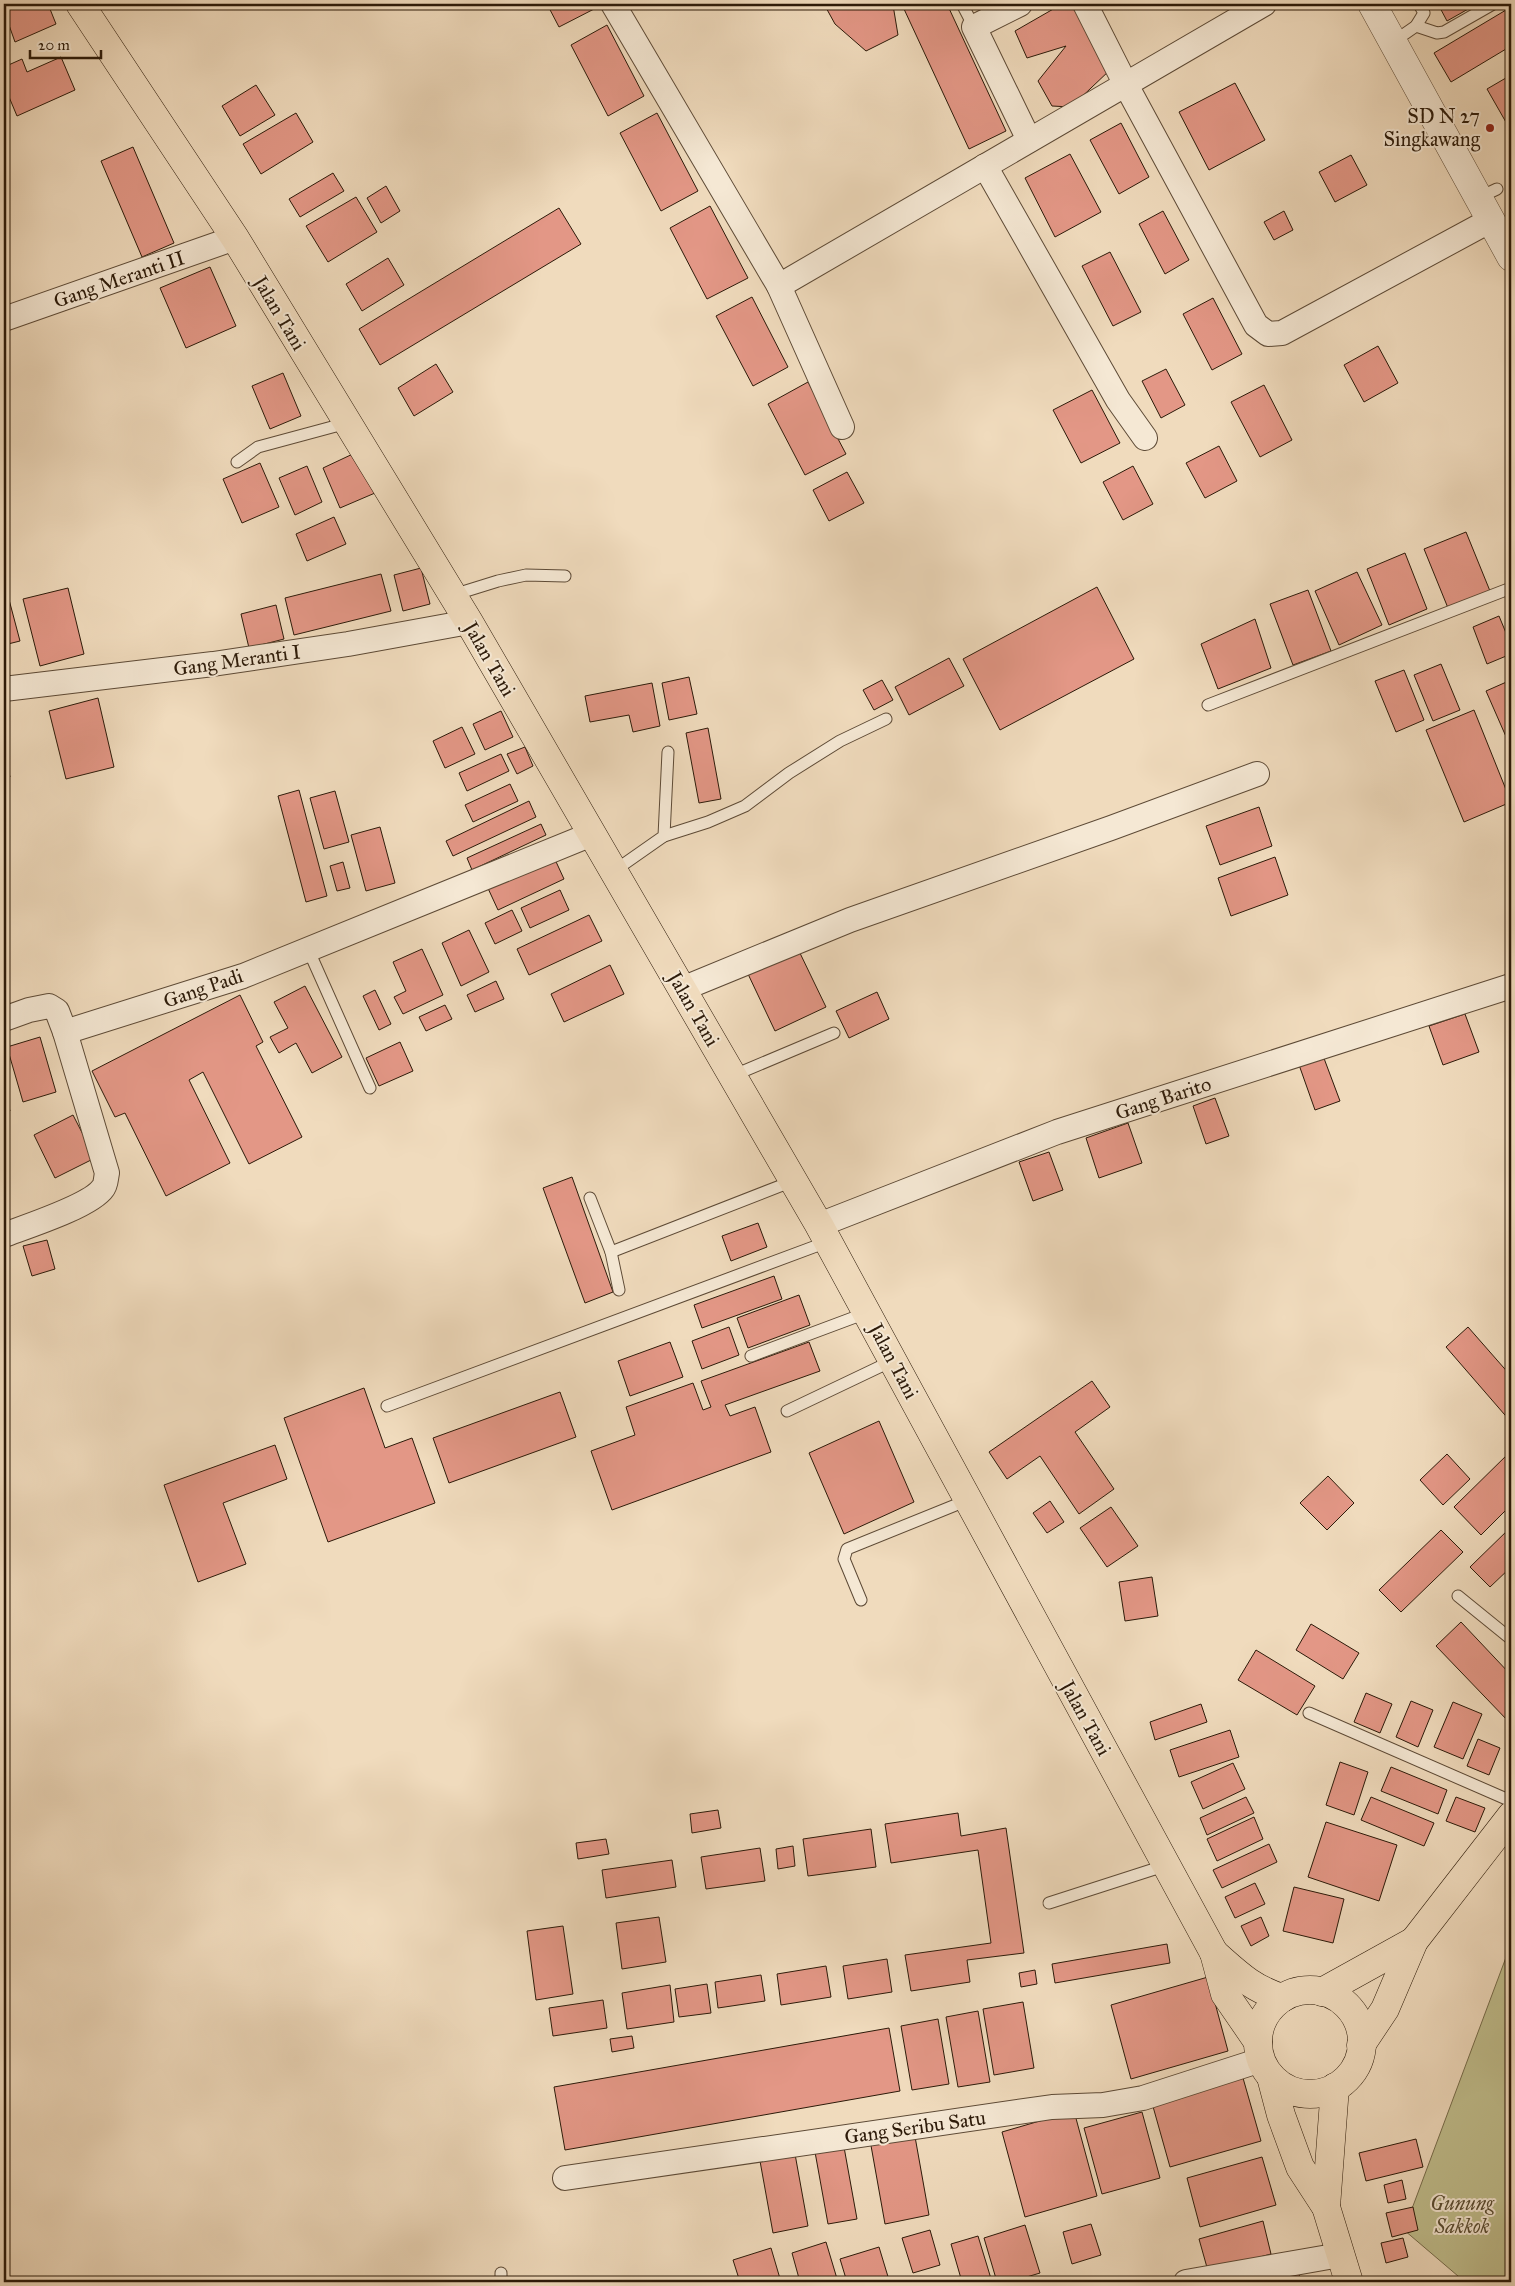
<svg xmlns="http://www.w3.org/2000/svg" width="1515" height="2286" font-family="'IM FELL Great Primer',serif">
<rect width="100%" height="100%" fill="#f0dbbd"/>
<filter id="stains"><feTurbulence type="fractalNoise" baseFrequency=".004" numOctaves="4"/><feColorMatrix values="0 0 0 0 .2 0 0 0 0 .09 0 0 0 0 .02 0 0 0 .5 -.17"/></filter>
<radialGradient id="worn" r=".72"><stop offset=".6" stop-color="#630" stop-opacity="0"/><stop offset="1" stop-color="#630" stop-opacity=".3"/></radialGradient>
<!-- green -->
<path fill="#c0be8d" stroke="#766c4b" d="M1511,1944V2282H1465L1404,2230Z"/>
<!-- building -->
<g fill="#e39786" stroke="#2c1a09">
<path d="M19,4H48L56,24L15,42L4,11Z"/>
<path d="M547,4H594L596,8L559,27Z"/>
<path d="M824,4H895L893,5L898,35L866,51L835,24Z"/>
<path d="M916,4H947L1006,131L969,149L904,9Z"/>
<path d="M1062,4H1073L1111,69L1071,107L1052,106L1038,81L1066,46L1027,58L1015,31Z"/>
<path d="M1438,4H1477L1447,21Z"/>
<path d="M1511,7V46L1451,82L1434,53Z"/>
<path d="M607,25L644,96L608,116L571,45Z"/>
<path d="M61,57L75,90L17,116L4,85V67L22,59L27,72Z"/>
<path d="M1511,75V122L1507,124L1487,89Z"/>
<path d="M1235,83L1265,140L1209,170L1179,112Z"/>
<path d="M256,85L275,115L240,136L222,106Z"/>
<path d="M296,113L313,142L261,174L243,144Z"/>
<path d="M657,113L698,191L661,211L620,133Z"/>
<path d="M1121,123L1149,177L1119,194L1090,140Z"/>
<path d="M133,147L174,243L142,257L101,161Z"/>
<path d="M1070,154L1101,212L1055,237L1025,178Z"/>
<path d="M1351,155L1367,185L1335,202L1319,172Z"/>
<path d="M333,173L344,191L300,217L289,199Z"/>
<path d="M386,186L400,211L381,223L367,198Z"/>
<path d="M356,197L377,232L328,262L306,226Z"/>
<path d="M710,206L748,278L707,299L670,228Z"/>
<path d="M559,208L581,244L380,365L359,329Z"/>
<path d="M1163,211L1189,260L1165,274L1139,224Z"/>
<path d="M1284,211L1293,230L1274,240L1264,222Z"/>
<path d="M1110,252L1141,312L1113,326L1082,266Z"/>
<path d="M388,258L404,285L362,311L346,284Z"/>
<path d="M210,267L236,326L186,348L160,288Z"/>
<path d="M752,297L788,367L753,386L716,316Z"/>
<path d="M1213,298L1242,354L1212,370L1183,314Z"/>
<path d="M1378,346L1398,383L1364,402L1344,365Z"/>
<path d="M436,364L453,392L414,416L398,388Z"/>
<path d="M1166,369L1185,405L1161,418L1142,381Z"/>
<path d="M283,373L301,416L270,429L252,386Z"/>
<path d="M808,382L846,454L805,475L768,404Z"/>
<path d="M1264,385L1292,440L1260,457L1231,402Z"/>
<path d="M1092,390L1120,443L1081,463L1053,410Z"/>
<path d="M1219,446L1237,481L1205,498L1186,463Z"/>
<path d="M357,452L375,493L340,508L323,468Z"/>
<path d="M260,463L279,507L242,523L223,479Z"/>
<path d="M307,466L322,502L295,515L279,478Z"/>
<path d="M1133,466L1153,504L1123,520L1103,482Z"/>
<path d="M847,472L864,503L829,521L813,490Z"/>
<path d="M334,517L346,544L307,561L296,534Z"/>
<path d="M1466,532L1490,591L1448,608L1424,549Z"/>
<path d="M1405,553L1427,609L1389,625L1367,569Z"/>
<path d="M421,568L430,604L403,611L394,575Z"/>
<path d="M1357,572L1382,625L1339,645L1315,591Z"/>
<path d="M381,574L391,611L294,635L285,598Z"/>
<path d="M1097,587L1134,659L1000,730L963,659Z"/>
<path d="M68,588L84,654L40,666L23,599Z"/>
<path d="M1308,590L1331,651L1293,665L1270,604Z"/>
<path d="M4,592H7L20,641L4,645Z"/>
<path d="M276,605L284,639L249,648L241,614Z"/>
<path d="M1499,616L1511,645V654L1487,664L1473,627Z"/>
<path d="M1255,619L1271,668L1218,689L1201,644Z"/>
<path d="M949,658L964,686L909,715L895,687Z"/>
<path d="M1441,664L1460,710L1433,721L1414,675Z"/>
<path d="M1404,670L1424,720L1396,732L1375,681Z"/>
<path d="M689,677L697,714L669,720L662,683Z"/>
<path d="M882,680L893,700L874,710L863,690Z"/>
<path d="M1511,680V748L1486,691Z"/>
<path d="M652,683L660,726L633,732L629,715L590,722L585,696Z"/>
<path d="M98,698L114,767L66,779L49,711Z"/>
<path d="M1474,710L1511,802L1464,822L1426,730Z"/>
<path d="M501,711L513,737L485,750L473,724Z"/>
<path d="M462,727L475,754L445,768L433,741Z"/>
<path d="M708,728L721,799L699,803L686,733Z"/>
<path d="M525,747L533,766L517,774L507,754Z"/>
<path d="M4,752L10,777L4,779Z"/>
<path d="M501,754L509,771L467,791L459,773Z"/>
<path d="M510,784L518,801L473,822L465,805Z"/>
<path d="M299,790L327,896L306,902L278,796Z"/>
<path d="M335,791L349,842L324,849L310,798Z"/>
<path d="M529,801L536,817L453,856L446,841Z"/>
<path d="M1259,807L1272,846L1220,865L1206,826Z"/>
<path d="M541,824L546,835L472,870L467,858Z"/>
<path d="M380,827L395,883L366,891L351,835Z"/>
<path d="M552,853L564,879L498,910L486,884Z"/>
<path d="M1275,857L1288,895L1231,916L1218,878Z"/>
<path d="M343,862L350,888L337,891L330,866Z"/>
<path d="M560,890L569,910L530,928L521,908Z"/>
<path d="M512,910L522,931L495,944L485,923Z"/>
<path d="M589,915L602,941L529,975L517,949Z"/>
<path d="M469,930L489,972L461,986L442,943Z"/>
<path d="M422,949L443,995L403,1014L394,997L406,991L393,962Z"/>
<path d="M798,949L826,1007L775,1031L748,974Z"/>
<path d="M610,965L624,994L564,1022L551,994Z"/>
<path d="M496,981L504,999L475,1012L467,995Z"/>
<path d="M305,986L342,1057L312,1073L296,1043L279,1053L270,1037L288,1028L274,1002Z"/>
<path d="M375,990L391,1024L379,1030L363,996Z"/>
<path d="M877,992L889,1019L849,1038L836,1011Z"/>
<path d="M240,995L263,1042L256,1046L302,1137L249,1164L203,1072L189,1080L230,1163L166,1196L125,1113L115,1117L92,1071Z"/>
<path d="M445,1005L452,1019L426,1031L419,1017Z"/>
<path d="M1465,1014L1479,1052L1443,1065L1429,1026Z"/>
<path d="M40,1037L56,1092L23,1102L7,1047Z"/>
<path d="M400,1042L413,1071L379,1086L366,1058Z"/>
<path d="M1322,1053L1340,1101L1315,1110L1298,1062Z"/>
<path d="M4,1090L10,1111L4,1113Z"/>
<path d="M1215,1098L1229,1136L1206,1144L1193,1106Z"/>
<path d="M73,1115L95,1158L55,1178L34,1135Z"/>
<path d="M1128,1123L1142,1163L1099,1178L1086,1138Z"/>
<path d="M1049,1152L1063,1190L1033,1201L1019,1162Z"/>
<path d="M572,1177L613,1292L585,1303L543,1188Z"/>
<path d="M758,1223L767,1247L731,1261L722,1236Z"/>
<path d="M47,1240L55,1269L32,1276L23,1246Z"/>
<path d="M774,1276L782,1299L702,1328L694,1305Z"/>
<path d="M799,1295L810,1325L748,1348L737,1318Z"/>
<path d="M729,1327L739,1355L702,1369L692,1341Z"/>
<path d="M1468,1327L1511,1376V1422L1446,1347Z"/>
<path d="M670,1342L683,1377L630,1396L618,1361Z"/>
<path d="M809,1342L820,1371L725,1405L730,1416L755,1407L771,1452L612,1510L591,1451L635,1435L626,1407L693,1383L703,1410L711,1407L701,1381Z"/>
<path d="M1092,1381L1110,1407L1075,1432L1114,1489L1079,1514L1040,1456L1007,1479L989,1452Z"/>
<path d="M364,1388L385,1448L412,1438L435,1503L328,1542L284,1418Z"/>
<path d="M560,1392L576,1437L449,1483L433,1438Z"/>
<path d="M879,1421L914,1502L844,1534L809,1453Z"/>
<path d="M275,1445L287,1479L223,1503L246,1564L198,1582L164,1485Z"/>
<path d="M1511,1451V1505L1481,1535L1454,1507Z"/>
<path d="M1447,1454L1470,1479L1443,1505L1420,1480Z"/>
<path d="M1328,1476L1354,1503L1327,1530L1300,1503Z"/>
<path d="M1050,1501L1064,1522L1047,1533L1033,1513Z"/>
<path d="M1111,1507L1138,1546L1107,1567L1080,1528Z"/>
<path d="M1511,1527V1567L1490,1587L1470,1567Z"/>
<path d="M1441,1530L1463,1552L1401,1612L1379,1590Z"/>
<path d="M1152,1577L1158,1616L1125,1621L1119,1582Z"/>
<path d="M1461,1622L1511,1675V1720L1509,1722L1436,1646Z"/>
<path d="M1311,1624L1359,1653L1343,1679L1296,1650Z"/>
<path d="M1256,1650L1315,1686L1297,1715L1238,1680Z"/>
<path d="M1366,1693L1392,1704L1380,1733L1354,1722Z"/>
<path d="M1411,1701L1433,1710L1418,1747L1396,1737Z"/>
<path d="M1453,1702L1482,1714L1463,1759L1434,1747Z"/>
<path d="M1201,1704L1207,1722L1155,1740L1150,1722Z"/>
<path d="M1230,1730L1239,1757L1179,1777L1170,1750Z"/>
<path d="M1478,1739L1500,1748L1489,1775L1467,1766Z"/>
<path d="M1340,1762L1368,1772L1354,1815L1326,1805Z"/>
<path d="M1233,1763L1245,1789L1203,1809L1191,1782Z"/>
<path d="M1391,1767L1447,1790L1438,1814L1381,1791Z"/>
<path d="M1246,1797L1254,1813L1207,1835L1200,1818Z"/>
<path d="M1371,1797L1434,1823L1424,1846L1361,1820Z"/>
<path d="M1456,1797L1485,1808L1475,1832L1446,1821Z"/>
<path d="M718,1810L721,1828L692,1833L690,1814Z"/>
<path d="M958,1813L961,1836L1006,1828L1024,1953L967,1960L970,1982L911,1991L905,1955L991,1943L978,1850L891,1863L885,1824Z"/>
<path d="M1254,1817L1263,1839L1217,1861L1207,1839Z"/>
<path d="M1326,1822L1397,1845L1379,1901L1308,1877Z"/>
<path d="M871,1829L876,1867L808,1876L803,1839Z"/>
<path d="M606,1839L609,1854L578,1859L576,1843Z"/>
<path d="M1269,1844L1277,1862L1222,1888L1213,1870Z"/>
<path d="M793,1846L795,1866L778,1869L776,1849Z"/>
<path d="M760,1848L765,1881L706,1889L701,1857Z"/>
<path d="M672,1860L676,1887L606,1898L602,1870Z"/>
<path d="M1255,1883L1265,1904L1235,1918L1225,1897Z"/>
<path d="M1294,1887L1344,1899L1333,1943L1283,1931Z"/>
<path d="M659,1917L666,1962L622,1969L616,1923Z"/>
<path d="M1261,1917L1269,1936L1251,1946L1241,1926Z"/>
<path d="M563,1926L573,1994L536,2000L527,1931Z"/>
<path d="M1167,1944L1170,1963L1055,1983L1052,1964Z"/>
<path d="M887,1959L892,1992L848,1999L843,1966Z"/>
<path d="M826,1966L831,1997L781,2005L777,1974Z"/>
<path d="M1035,1970L1037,1984L1021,1987L1019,1973Z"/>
<path d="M761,1975L765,2001L718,2008L715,1982Z"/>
<path d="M1208,1977L1228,2051L1131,2079L1111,2005Z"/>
<path d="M707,1984L711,2013L679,2017L675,1989Z"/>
<path d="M670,1985L674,2022L627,2029L622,1993Z"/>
<path d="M603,2000L607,2028L553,2036L549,2008Z"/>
<path d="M1023,2002L1034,2068L994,2075L983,2009Z"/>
<path d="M978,2011L990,2082L958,2087L946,2017Z"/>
<path d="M938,2019L949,2084L912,2090L901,2026Z"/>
<path d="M889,2028L900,2091L565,2150L554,2087Z"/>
<path d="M632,2036L634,2048L612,2052L610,2039Z"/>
<path d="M1243,2078L1261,2141L1170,2167L1152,2103Z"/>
<path d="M1074,2111L1097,2196L1025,2217L1002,2132Z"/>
<path d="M1142,2112L1160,2178L1102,2194L1084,2128Z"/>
<path d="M914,2131L929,2215L885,2224L870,2140Z"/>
<path d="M1416,2139L1423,2167L1366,2181L1359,2153Z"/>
<path d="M844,2147L857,2219L828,2224L815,2152Z"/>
<path d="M795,2154L808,2226L773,2233L760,2161Z"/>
<path d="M1262,2157L1276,2205L1200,2227L1187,2178Z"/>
<path d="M1402,2180L1406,2199L1388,2203L1384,2185Z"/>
<path d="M1413,2207L1418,2230L1392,2237L1386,2213Z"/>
<path d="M1263,2221L1271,2254L1208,2271L1199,2239Z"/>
<path d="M1091,2224L1101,2255L1072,2264L1063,2232Z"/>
<path d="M1025,2225L1040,2273L1010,2282H997L984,2238Z"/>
<path d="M930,2230L940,2265L913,2273L902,2238Z"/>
<path d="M978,2236L992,2282H962L951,2244Z"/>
<path d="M1403,2238L1408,2257L1386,2263L1381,2243Z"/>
<path d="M826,2242L838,2282H800L792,2253Z"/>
<path d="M879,2247L889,2280L881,2282H847L840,2259Z"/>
<path d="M771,2248L781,2282H740L733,2260Z"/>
<path d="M1298,2270L1301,2282H1231Z"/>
<path d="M1507,2276L1508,2282H1481Z"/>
</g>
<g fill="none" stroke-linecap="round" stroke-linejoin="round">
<defs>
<g id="service">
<path d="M962,4L974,27"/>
<path d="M1416,26L1437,33L1444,32L1493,4"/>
<path d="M1393,42L1416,26L1424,13L1419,4"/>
<path d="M1480,197L1497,189"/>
<path d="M237,462L258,447L347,423"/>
<path d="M453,595L498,581L526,575L565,576"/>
<path d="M1208,705L1511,588"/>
<path d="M664,836L708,822L745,806L789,773L840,741L886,719"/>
<path d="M614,871L664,836L668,752"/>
<path d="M308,949L370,1088"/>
<path d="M732,1076L834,1033"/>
<path d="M590,1198L611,1252L793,1181"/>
<path d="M611,1252L619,1290"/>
<path d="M751,1356L866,1313"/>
<path d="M387,1406L827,1242"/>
<path d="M787,1411L894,1360"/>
<path d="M1458,1596L1511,1639"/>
<path d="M861,1600L844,1559L847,1549L968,1500"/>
<path d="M1309,1713L1511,1801"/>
<path d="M1049,1903L1167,1865"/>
<path d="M501,2273V2282"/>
</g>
<g id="minor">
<path d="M613,4L779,286L1264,4"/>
<path d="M1020,4L974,27L1029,140"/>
<path d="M1085,4L1126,85L1256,325L1268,334L1282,333L1491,220"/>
<path d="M985,166L1118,400L1145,438"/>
<path d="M779,286L842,427"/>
<path d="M4,319L235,238"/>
<path d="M4,689L213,664L348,644L469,622"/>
<path d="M682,989L850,920L1111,828L1257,774"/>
<path d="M4,1019L29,1010L49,1006L57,1011L65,1032"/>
<path d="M819,1225L1057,1132L1511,986"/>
<path d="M4,1235C25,1227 91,1206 103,1188C106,1185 106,1177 107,1173L65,1032L243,976L592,834"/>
<path d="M565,2178L1052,2107L1103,2105L1143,2098L1261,2060"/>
<path d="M1186,2282L1340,2255"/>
</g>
<path id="tertiary" d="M1372,4L1511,257"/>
<g id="primary">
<path d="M1322,1992L1414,1941"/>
<path d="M1361,2045L1385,2009L1414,1941L1511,1816"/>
</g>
<g id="trunk">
<path d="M80,4L235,238L469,622L819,1225L1214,1953L1225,1994L1258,2042"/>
<path d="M1214,1953C1238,1974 1251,1988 1282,1998"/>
<circle cx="1310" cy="2042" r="52"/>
<path d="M1271,2077L1281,2115L1300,2167L1326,2207L1349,2282"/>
<path d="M1326,2207L1335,2087"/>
</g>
</defs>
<!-- service casing -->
<use href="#service" stroke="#5d4a36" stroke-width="13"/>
<!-- minor casing -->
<use href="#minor" stroke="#5d4a36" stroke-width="26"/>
<!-- tertiary casing -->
<use href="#tertiary" stroke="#5d4a36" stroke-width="29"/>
<!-- primary casing -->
<use href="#primary" stroke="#2c1a09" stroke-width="29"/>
<!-- trunk casing -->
<use href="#trunk" stroke="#2c1a09" stroke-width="29"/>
<!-- service -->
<use href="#service" stroke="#f5e8d4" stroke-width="11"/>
<!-- minor -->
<use href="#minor" stroke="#f5e8d4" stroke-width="24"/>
<!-- tertiary -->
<use href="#tertiary" stroke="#f5e8d4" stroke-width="28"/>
<!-- primary -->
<use href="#primary" stroke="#f0dbbd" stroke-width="28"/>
<!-- trunk -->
<use href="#trunk" stroke="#f0dbbd" stroke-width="28"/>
</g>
<!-- markers -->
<circle fill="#8f2418" stroke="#f5e8d4" stroke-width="2" cx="1490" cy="128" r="5"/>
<g text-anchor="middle" stroke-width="4" stroke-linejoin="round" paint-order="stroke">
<!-- poi labels -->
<g font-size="20" fill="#2c1a09" stroke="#f5e8d4" text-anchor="end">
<text x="1480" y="123">SD N 27<tspan x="1480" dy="23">Singkawang</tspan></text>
</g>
<!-- street labels -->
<g font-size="20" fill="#2c1a09" stroke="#f5e8d4">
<text transform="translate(119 279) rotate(-19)" y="7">Gang Meranti II</text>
<text transform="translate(280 313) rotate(59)" y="7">Jalan Tani</text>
<text transform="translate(490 659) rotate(60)" y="7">Jalan Tani</text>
<text transform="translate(237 660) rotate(-8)" y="7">Gang Meranti I</text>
<text transform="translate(203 988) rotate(-19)" y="7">Gang Padi</text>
<text transform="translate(694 1009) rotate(60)" y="7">Jalan Tani</text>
<text transform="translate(1163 1098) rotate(-18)" y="7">Gang Barito</text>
<text transform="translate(894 1361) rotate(62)" y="7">Jalan Tani</text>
<text transform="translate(1086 1718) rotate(61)" y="7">Jalan Tani</text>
<text transform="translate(915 2127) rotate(-8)" y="7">Gang Seribu Satu</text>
</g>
<!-- park labels -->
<g font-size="20" font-style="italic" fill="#584b31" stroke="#f5e8d4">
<text x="1462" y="2210">Gunung<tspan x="1462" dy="23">Sakkok</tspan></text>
</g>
</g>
<!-- margin -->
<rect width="1515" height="2286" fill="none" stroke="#f0dbbd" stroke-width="20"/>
<rect x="5" y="5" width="1505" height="2276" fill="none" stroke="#2c1a09" stroke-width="2.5"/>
<rect x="10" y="10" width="1495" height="2266" fill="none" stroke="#2c1a09"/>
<!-- scale -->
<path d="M30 50v8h71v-8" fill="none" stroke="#2c1a09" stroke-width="2.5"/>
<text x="38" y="50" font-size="15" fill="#2c1a09" stroke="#f5e8d4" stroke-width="4" paint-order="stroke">20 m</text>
<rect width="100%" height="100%" filter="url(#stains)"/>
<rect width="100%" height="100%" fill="url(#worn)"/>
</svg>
